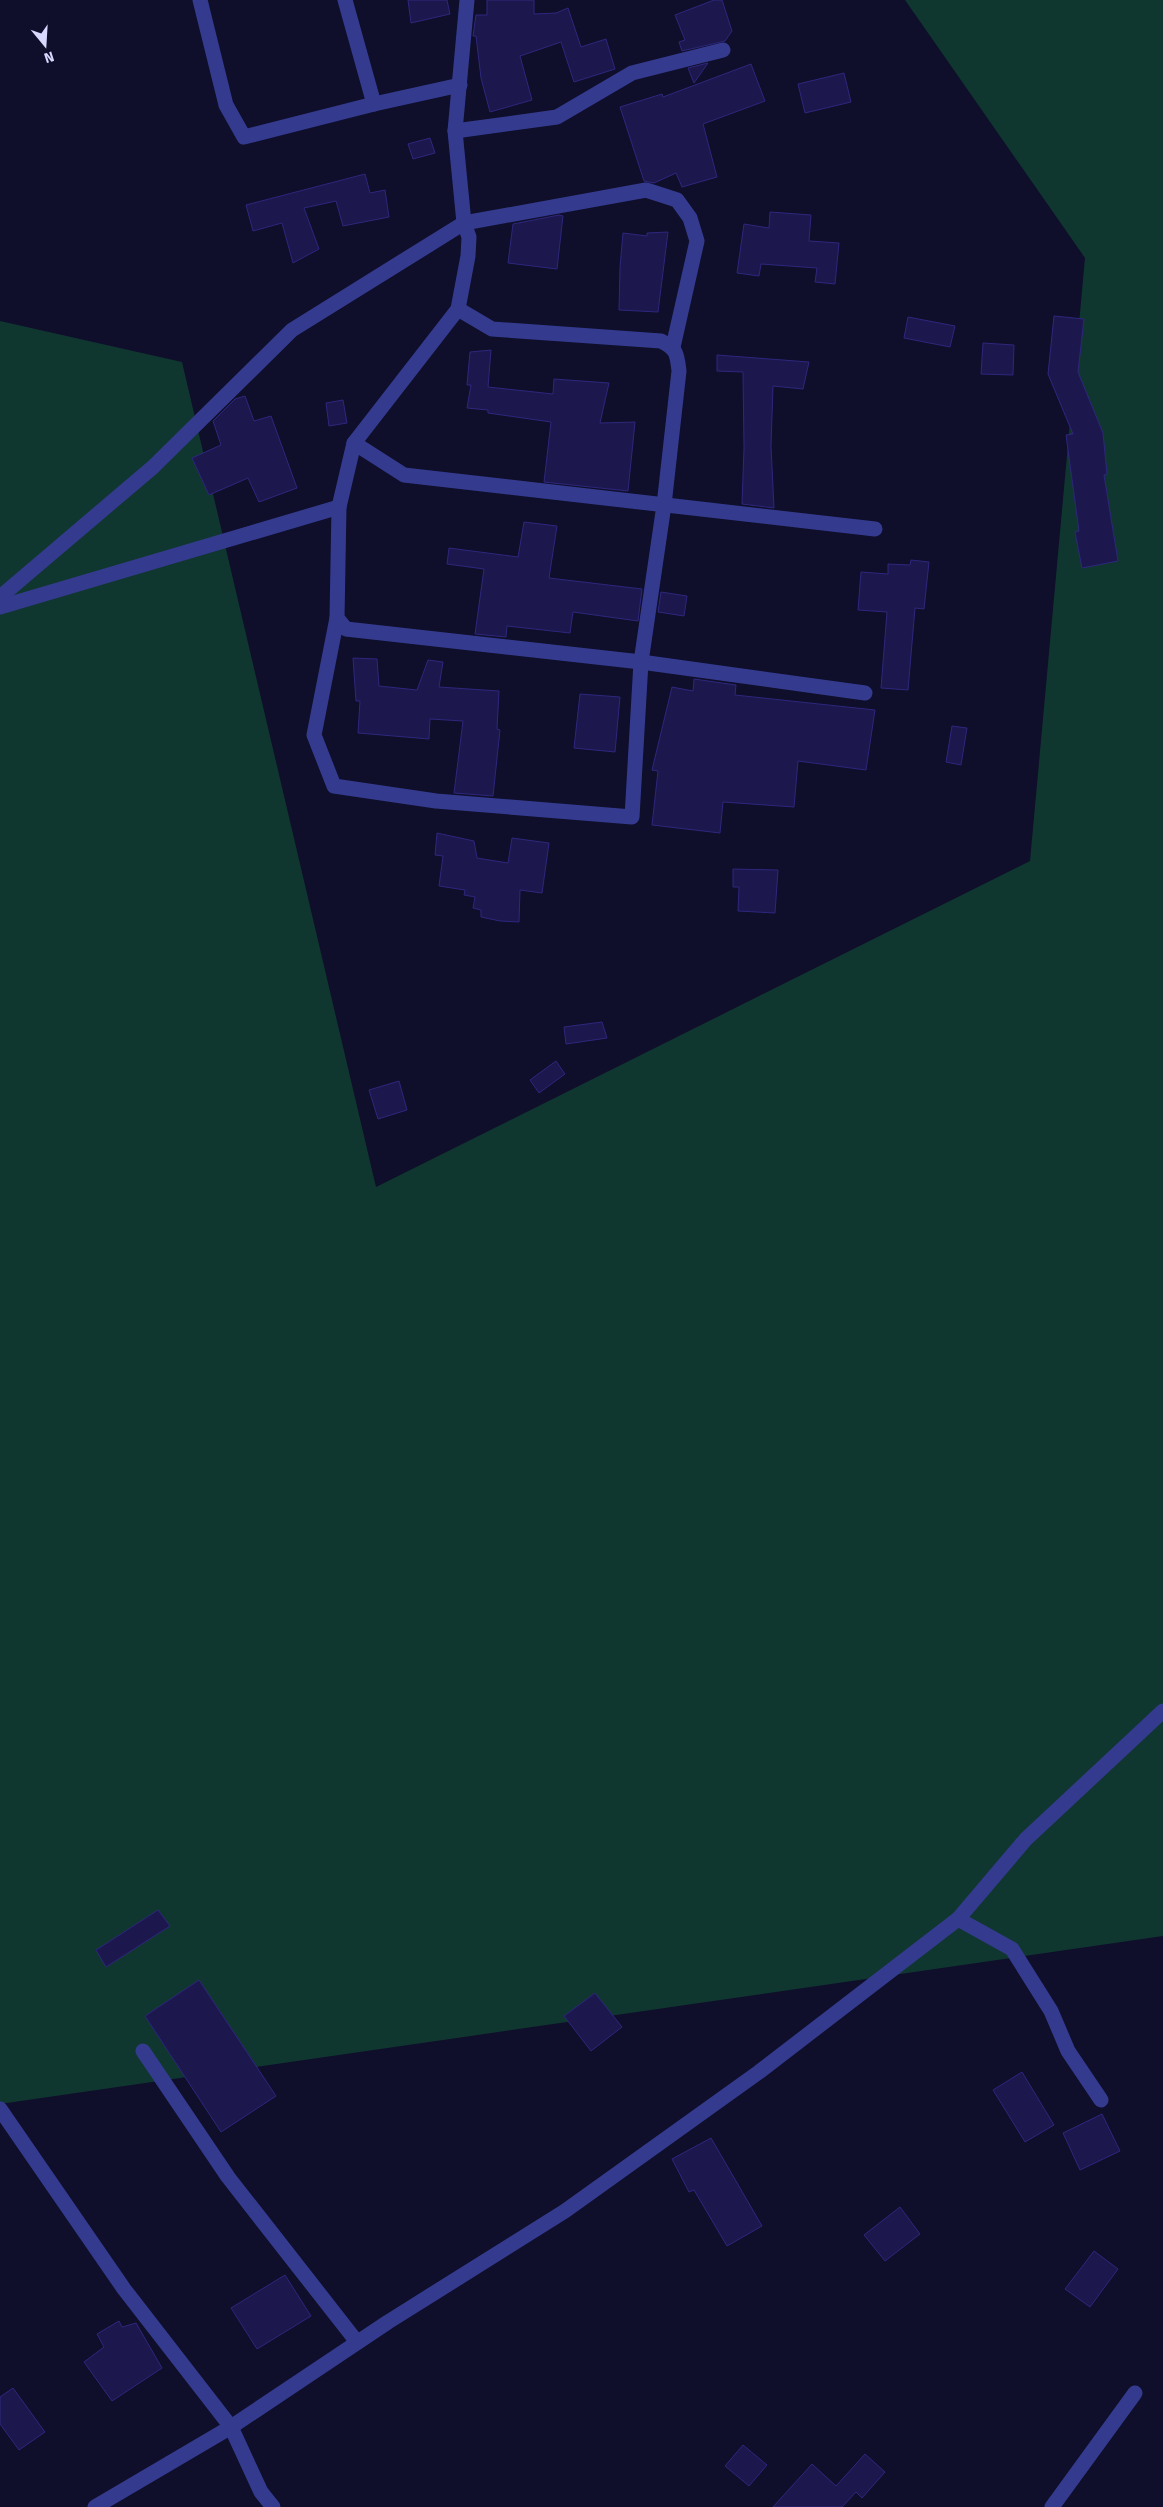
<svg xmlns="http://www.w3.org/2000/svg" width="1163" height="2507" font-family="'Fira Sans',sans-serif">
<rect width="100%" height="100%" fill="#0f0e2b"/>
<!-- green -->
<path fill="#103630" d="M905,0H1163V1936L0,2104V321L182,362L376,1187L1030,861L1085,258Z"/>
<!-- building -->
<g fill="#1c184e" stroke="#2e277d">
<path d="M408,0H447L450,14L411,23Z"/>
<path d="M487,0H534V14L556,13L568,8L581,47L606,39L615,69L574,82L561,42L520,56L532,100L490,112L481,78L476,36H473L476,15H487Z"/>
<path d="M714,0H722L732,31L725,41L682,51L679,42L685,40L675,15Z"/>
<path d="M708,63L694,83L688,68Z"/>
<path d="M751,64L765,101L703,124L717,177L682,187L676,173L654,183L644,181L620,107L662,94L663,97Z"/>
<path d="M844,73L851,102L805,113L798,84Z"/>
<path d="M430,138L435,153L413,159L408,144Z"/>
<path d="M365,174L370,193L385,190L389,217L343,226L336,201L304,208L319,249L293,263L282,223L253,231L246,205Z"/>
<path d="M770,212L811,215L809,241L839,243L835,284L815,282L817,268L761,264L759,276L737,273L744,224L769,228Z"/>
<path d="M559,215L563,216L557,269L508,263L513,224Z"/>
<path d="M668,232L658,312L619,310L620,267L623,233L647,236V233Z"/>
<path d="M1054,316L1084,319L1078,372L1103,433L1107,474L1104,475L1118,561L1082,568L1075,532L1079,531L1066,435L1073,434L1048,374Z"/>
<path d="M908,317L955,326L950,347L904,338Z"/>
<path d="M983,343L1014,345L1013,375L981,374Z"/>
<path d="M491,350L488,387L553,394L554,379L609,383L600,423L635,422L628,491L544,482L551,422L488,413V410L467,408L471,385H467L470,352Z"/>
<path d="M717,355L809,362L803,389L773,386L771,446L774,508L742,504L744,448L743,372L717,371Z"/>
<path d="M245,396L254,421L271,416L297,488L259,502L248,478L209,495L192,458L221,445L213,421L235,399Z"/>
<path d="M343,400L347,423L329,426L326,403Z"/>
<path d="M524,522L557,526L549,578L642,589L638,621L573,612L570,633L507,626L506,637L475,634L484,569L447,564L449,548L518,557Z"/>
<path d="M911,560L929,562L924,609L915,608L908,690L881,688L887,612L858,610L861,572L888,574V564L910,565Z"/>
<path d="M661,592L687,596L684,616L658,612Z"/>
<path d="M353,658L377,659L379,686L417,690L428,660L443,662L439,687L499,691L497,729L500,730L493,796L454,793L463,721L430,719L429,739L358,733L360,701H356Z"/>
<path d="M694,679L736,685L735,695L875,710L866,770L798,761L794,807L723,802L720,833L652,825L658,771L652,770L672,687L693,691Z"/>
<path d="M580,694L620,697L615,752L574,748Z"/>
<path d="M952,726L967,728L961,765L946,762Z"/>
<path d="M437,833L474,841L477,858L508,863L512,838L549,843L542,893L520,890L519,922L500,921L481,917V910L473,908L475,897L464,895L465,890L439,886L443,856L435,855Z"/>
<path d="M733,869L778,870L775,913L738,911L739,887H733Z"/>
<path d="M602,1022L607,1038L566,1044L564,1027Z"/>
<path d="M556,1061L565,1074L539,1093L530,1080Z"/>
<path d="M399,1081L407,1110L378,1119L369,1090Z"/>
<path d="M158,1910L170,1926L106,1967L96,1950Z"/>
<path d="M199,1980L276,2096L221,2132L145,2016Z"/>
<path d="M595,1993L622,2027L591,2051L564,2016Z"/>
<path d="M1022,2072L1054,2125L1025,2142L993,2090Z"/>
<path d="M1102,2114L1120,2151L1080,2170L1063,2133Z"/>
<path d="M711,2138L762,2226L727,2246L694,2190L689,2192L672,2159Z"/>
<path d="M900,2207L920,2234L885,2261L864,2235Z"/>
<path d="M1094,2251L1118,2269L1090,2307L1065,2289Z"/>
<path d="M285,2275L311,2316L257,2349L231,2308Z"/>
<path d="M119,2321L122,2327L136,2323L162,2368L112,2401L84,2362L104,2347L97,2334Z"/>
<path d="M13,2388L45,2432L19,2450L0,2424V2397Z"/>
<path d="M743,2445L767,2465L749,2486L725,2466Z"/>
<path d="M865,2454L885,2472L862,2498L856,2492L842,2507H773L812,2464L836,2486Z"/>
</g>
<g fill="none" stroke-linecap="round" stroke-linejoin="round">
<!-- minor -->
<g stroke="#343b8f" stroke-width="15">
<path d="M200,0L226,105L244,137L374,104L460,85"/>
<path d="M345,0L374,104"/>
<path d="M467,0L455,131L464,223L469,237L468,256L458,309L354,443L339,507L337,618L346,629L641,662L865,693"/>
<path d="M455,131L557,117L632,73L723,50"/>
<path d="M354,443L404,475L875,529"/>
<path d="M0,597L153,467L292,330L464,223L646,190L677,200L690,218L697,241L673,347"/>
<path d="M0,607L339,507"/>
<path d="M337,618L314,735L334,786L436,801L632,817L641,662L664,505L679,371C677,354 677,349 661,341L492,329L458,309"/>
<path d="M958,1919L1012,1949L1051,2011L1068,2051L1101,2100"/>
<path d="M143,2051L228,2177L357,2342"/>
<path d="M0,2109L124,2289L231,2427L261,2492L273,2507"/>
<path d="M95,2507L231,2427L388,2322L565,2211L759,2072L958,1919L1026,1839L1163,1711"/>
<path d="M1052,2507L1135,2393"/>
</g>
</g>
<!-- north arrow -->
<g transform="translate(45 45) rotate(162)" stroke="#0f0e2b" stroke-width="4" paint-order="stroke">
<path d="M0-4L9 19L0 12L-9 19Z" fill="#d8d8ff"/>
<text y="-8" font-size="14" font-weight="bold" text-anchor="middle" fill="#d8d8ff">N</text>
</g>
</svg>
